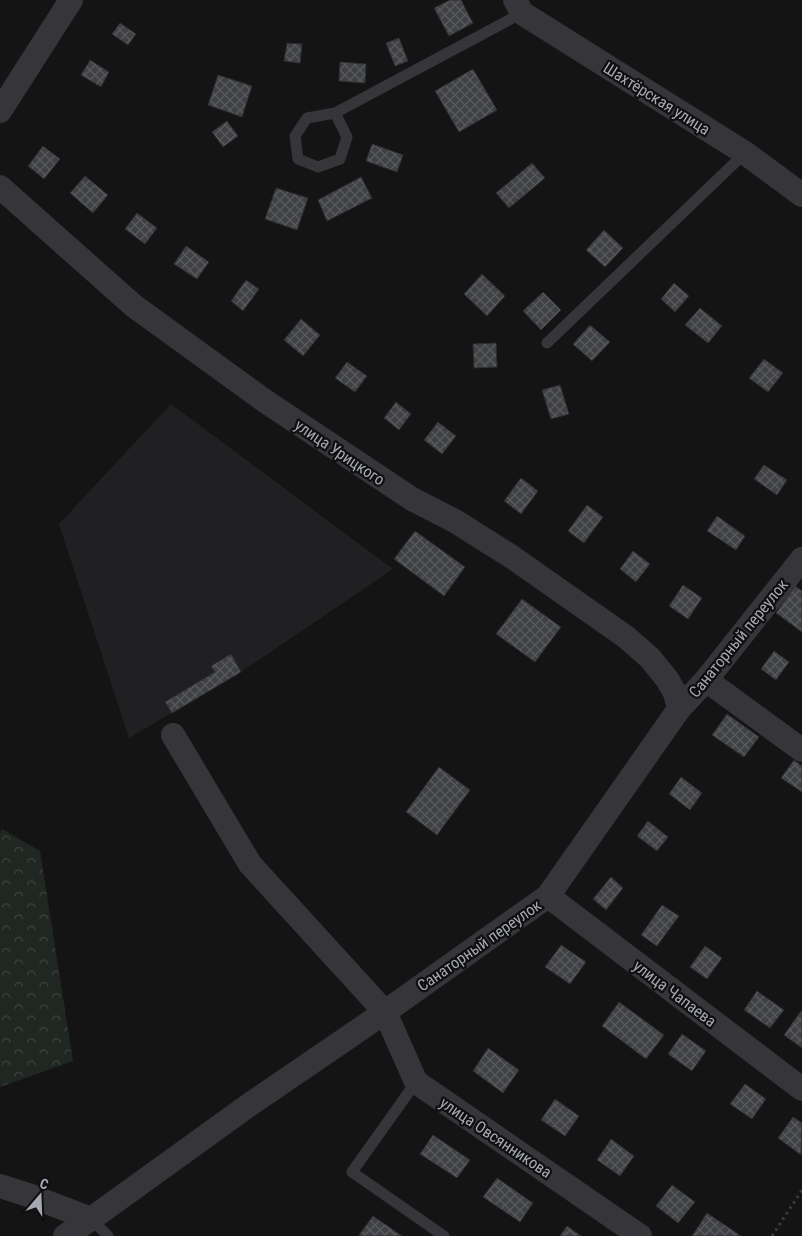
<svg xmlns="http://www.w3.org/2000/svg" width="802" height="1236" font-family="'Roboto Condensed',sans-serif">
<defs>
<pattern id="forest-crowns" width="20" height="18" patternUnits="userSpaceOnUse" patternTransform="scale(1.25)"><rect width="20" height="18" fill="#202722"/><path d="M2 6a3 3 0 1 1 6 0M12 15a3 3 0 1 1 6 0" fill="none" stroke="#3d4440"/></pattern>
<pattern id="building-cross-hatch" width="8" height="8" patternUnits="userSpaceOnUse" patternTransform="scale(1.25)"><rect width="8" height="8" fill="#404145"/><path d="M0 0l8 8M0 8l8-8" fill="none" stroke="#595a5d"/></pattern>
</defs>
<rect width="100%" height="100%" fill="#141415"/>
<!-- built -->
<path fill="#202022" d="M171,404L393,569L241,672L129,738L59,524Z"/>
<!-- forest -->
<path fill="url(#forest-crowns)" d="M2,829L40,851L73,1061L0,1087V833Z"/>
<!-- building -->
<g fill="url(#building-cross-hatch)" stroke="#2e2e31">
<path d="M450,0H461L473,23L449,36L434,8Z"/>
<path d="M120,23L136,34L128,45L112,34Z"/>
<path d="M399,38L408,61L395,66L386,43Z"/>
<path d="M287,43L302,44L300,63L284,61Z"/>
<path d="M90,60L109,72L101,87L81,75Z"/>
<path d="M340,62L366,64L365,83L339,81Z"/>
<path d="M473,69L497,110L459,132L435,91Z"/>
<path d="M218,75L252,86L242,117L208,105Z"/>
<path d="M227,121L238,136L223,147L212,132Z"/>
<path d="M372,144L403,155L397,172L366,161Z"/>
<path d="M43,146L60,159L44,179L28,166Z"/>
<path d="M532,163L545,178L509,208L496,193Z"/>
<path d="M85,176L108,195L93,213L70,193Z"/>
<path d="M361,177L372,198L327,221L318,200Z"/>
<path d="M276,188L308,198L297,230L265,219Z"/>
<path d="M137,213L157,228L145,244L125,229Z"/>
<path d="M604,230L623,248L605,267L586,250Z"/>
<path d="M186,246L209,262L197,279L174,264Z"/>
<path d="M482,274L505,296L487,316L464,294Z"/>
<path d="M246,280L259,289L243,311L231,301Z"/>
<path d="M674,283L689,296L675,312L661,299Z"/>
<path d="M543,292L561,310L541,330L523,311Z"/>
<path d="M700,308L722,326L708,343L685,325Z"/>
<path d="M301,319L320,335L303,356L284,340Z"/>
<path d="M590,325L610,342L592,361L573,344Z"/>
<path d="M496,343L497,367L474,368L473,344Z"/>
<path d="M764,359L783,373L768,392L749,378Z"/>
<path d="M347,362L367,376L355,392L335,378Z"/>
<path d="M560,385L569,414L551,419L542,390Z"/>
<path d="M396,402L411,414L399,430L384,418Z"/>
<path d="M438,422L456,436L442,454L424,440Z"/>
<path d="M764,465L787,480L777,495L754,479Z"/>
<path d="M521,478L538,491L521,514L504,501Z"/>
<path d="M587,505L603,517L584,543L568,531Z"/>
<path d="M717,516L745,536L736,550L707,531Z"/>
<path d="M415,531L465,567L444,596L394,559Z"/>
<path d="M633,551L650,564L636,582L620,569Z"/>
<path d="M683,585L702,598L688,619L669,606Z"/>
<path d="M795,586L802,591V632L776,613Z"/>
<path d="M522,599L561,627L535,662L496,634Z"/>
<path d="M774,651L789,662L776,680L761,669Z"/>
<path d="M231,654L241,672L172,713L165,702L215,672L211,666Z"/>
<path d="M727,714L759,737L744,757L712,735Z"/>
<path d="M794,760L802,766V792L781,778Z"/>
<path d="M439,767L470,790L437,835L406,812Z"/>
<path d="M681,777L702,793L690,810L669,794Z"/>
<path d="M648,821L668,837L657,851L637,836Z"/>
<path d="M611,877L623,888L606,910L593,899Z"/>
<path d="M662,905L679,916L657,946L641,935Z"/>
<path d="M561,945L586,962L570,984L545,967Z"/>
<path d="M705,946L722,958L707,979L690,967Z"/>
<path d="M757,991L784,1010L770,1028L744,1010Z"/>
<path d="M619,1002L664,1035L646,1059L602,1026Z"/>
<path d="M801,1011L802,1012V1048L784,1035Z"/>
<path d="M682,1034L706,1051L692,1071L668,1054Z"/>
<path d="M488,1048L519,1070L503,1093L473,1071Z"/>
<path d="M745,1084L766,1099L752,1119L730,1104Z"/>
<path d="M555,1099L579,1116L565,1136L541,1120Z"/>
<path d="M793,1117L802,1123L801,1155L778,1138Z"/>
<path d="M433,1135L470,1160L457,1178L420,1154Z"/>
<path d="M611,1139L634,1156L620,1176L597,1160Z"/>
<path d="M497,1178L533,1203L520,1222L483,1197Z"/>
<path d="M672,1185L695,1202L678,1223L656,1206Z"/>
<path d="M707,1213L741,1236H692Z"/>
<path d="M373,1216L402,1236H362L359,1235Z"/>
<path d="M567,1226L581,1236H560Z"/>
</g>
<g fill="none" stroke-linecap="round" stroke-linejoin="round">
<!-- path -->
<path stroke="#3b3c41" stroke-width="3" stroke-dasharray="2.5 4" stroke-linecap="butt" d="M772,1236L802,1190"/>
<!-- service -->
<g stroke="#35353a" stroke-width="11">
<path d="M335,113L347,137L340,159L318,167L298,159L295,136L307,118L335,113L522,13"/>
<path d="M547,343L745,153"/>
<path d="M416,1082L352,1172L444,1236"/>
<path d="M91,1219L108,1236"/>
</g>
<!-- minor -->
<g stroke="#35353a" stroke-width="24">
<path d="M515,0L522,13L745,153L802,195"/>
<path d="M0,111L71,0"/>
<path d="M0,187L134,306L265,401L412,499L455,521L512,557L626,637L650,658L667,679L675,693L679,709"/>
<path d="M706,680L802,750"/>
<path d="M173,735L250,864L385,1012L416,1082L640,1236"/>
<path d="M548,896L802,1089"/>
<path d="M0,1186L31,1196L91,1219"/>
<path d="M65,1236L91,1219L249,1105L385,1012L548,896L679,709L706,680L802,559"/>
</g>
</g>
<g text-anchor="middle" stroke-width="4.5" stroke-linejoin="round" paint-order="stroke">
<!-- street labels -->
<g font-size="16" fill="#a6a9b4" stroke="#0f0f10">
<text transform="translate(657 98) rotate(32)" y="6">Шахтёрская улица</text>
<text transform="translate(340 452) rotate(34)" y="6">улица Урицкого</text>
<text transform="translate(738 638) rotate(-51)" y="6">Санаторный переулок</text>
<text transform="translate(479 945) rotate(-35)" y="6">Санаторный переулок</text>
<text transform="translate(675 993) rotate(37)" y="6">улица Чапаева</text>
<text transform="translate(496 1137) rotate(34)" y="6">улица Овсянникова</text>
</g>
</g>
<!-- north arrow -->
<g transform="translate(40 1196) rotate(19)" stroke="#0f0f10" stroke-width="4" paint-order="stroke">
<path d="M0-4L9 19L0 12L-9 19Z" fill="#a6a9b4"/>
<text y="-8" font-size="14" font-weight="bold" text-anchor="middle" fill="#a6a9b4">С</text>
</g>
</svg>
